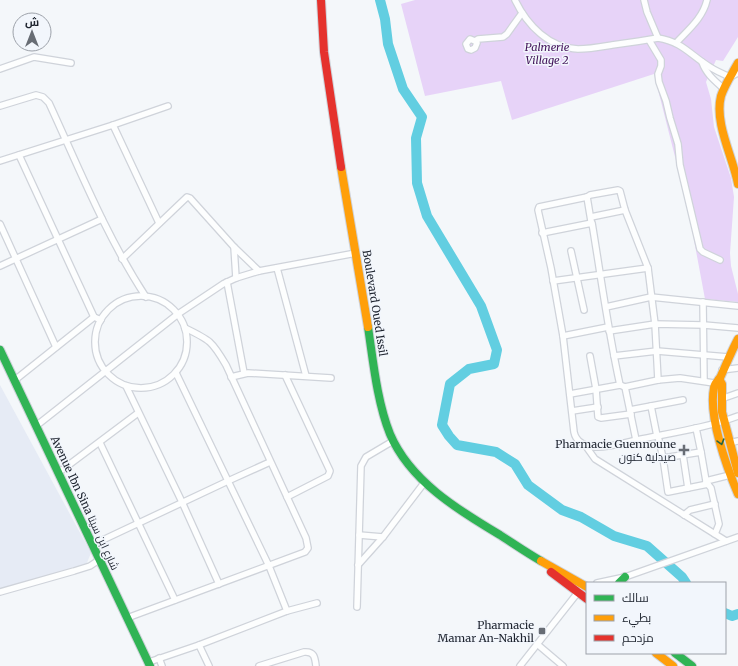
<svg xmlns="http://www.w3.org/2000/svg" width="738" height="666" font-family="Merriweather,Cairo,serif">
<rect width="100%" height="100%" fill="#f4f7fa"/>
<!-- built -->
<path fill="#e6ebf5" d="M0,385L91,553L86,565L0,589Z"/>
<!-- green -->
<path fill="#e7d3f8" d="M415,0H738V37L723,61L716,60L706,82L711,99L714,127L731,178L734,197L730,253L731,266L738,294V302L705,299L688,208L654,74L512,120L501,81L425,96L401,4Z"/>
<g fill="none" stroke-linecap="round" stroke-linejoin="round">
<!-- river -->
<g stroke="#62cee1" stroke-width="10">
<path d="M380,0L385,19L388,44L403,89L422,117L416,138L417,183L427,216L481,306L497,350L494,364L469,369L450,384L442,425L449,436L457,445L496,452L515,464L528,485L562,510L581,517L614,536L647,546L682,577L686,583"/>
<path d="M725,613L732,616L738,614"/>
</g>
<defs>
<g id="street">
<path d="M515,0C527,25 549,48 578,49C589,49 600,47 612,45C627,43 642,41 658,38"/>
<path d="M644,0L647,12L658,38C683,42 690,55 710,67C716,71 723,74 730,77L738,73"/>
<path d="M649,40L661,60V66L658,74L659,82L666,101L670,118L678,144L680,165L700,249L703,252L720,260"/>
<path d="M475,41L477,43L475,48L471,50L468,49L466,44L470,39L475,41L478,39L503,37L507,34L522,13"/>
<path d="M676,43C688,30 703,18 707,0"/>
<path d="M702,62C706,74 715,81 724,89"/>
<path d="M0,69L34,57L71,63"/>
<path d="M0,106L36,95L43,97L49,103C79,168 106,236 146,297"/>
<path d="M113,125L168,106"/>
<path d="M19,155L94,317L101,320"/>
<path d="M0,161L113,125L159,223"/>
<path d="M587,197L591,221"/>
<path d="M591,217L625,210"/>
<path d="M0,224L56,347"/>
<path d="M542,233L592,223C601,277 608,331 620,385"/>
<path d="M234,247L236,278"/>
<path d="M571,251L584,310"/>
<path d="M122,259L187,197L190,198L234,247L259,271"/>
<path d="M0,266L102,219"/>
<path d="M277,268L306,376"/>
<path d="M553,281L648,268"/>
<path d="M227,282L244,373"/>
<circle cx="141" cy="342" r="46"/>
<path d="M703,302L704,381"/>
<path d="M606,307L651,297L738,306"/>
<path d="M609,331L655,324L704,325L738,328"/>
<path d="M563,336L608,327"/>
<path d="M590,356L596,389L598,417L601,418L631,414"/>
<path d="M614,356L657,351L728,357"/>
<path d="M722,370L738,368"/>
<path d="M176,373L269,566L287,611"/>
<path d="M285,375L330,471L328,476L287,497"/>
<path d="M231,377L248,373L331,378"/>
<path d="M15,380L94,317"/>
<path d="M658,380L655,324L648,268L625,210L620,191L618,190L590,195L587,197L539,207L538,210L551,268L563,336L574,432C576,442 585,446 595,447C608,448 623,443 637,440C670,433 706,428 738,416"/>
<path d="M126,386L182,502L219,584"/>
<path d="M625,387L636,440"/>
<path d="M570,394L620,385L625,387L658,380L680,378L714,383"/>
<path d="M721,399L738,393"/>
<path d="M651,406L657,436"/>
<path d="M630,410L683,400"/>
<path d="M572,411L598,407"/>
<path d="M36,426L178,314L223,284L236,278L259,271L356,253"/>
<path d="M696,428L701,452"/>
<path d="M658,436L663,458L701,452L706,481L730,475"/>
<path d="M100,443L175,600"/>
<path d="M729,443L738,441"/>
<path d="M585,445L595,459L726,541"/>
<path d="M683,455L688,488"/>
<path d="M663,458L668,492L708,484"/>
<path d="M58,473L138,413"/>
<path d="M706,482L711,488L719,524L715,534"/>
<path d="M684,515L690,510L715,504"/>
<path d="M359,535L383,537"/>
<path d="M92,545L228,481L270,462"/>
<path d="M358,565L383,537L424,483"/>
<path d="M597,583L625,577L738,537"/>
<path d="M0,592L74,571L90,566L99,560"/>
<path d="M357,607L361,466L366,457L393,441"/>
<path d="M127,618L305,552L308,548L306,538L226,365C212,341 210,340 185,328"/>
<path d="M537,644L563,666"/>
<path d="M199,645L209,666"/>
<path d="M159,658L162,666"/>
<path d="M149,662L199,645L287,611L317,603"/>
<path d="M259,666L304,652C314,651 315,657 316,666"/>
<path d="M520,666L579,591"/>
</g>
<g id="fast">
<path d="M368,327C373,360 377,402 390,434C410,481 458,510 500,535C514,544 527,553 541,561"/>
<path d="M0,350L150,666"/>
<path d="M619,583L625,577"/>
<path d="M675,653L692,666"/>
</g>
<g id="slow">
<path d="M738,63C732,74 725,84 721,96C714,123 733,157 738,184"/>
<path d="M341,167L368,327"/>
<path d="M738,339C731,352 726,365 720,378C718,381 714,384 714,388C708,416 727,468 738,494"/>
<path d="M719,379L722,384V412L738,473"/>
<path d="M541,561L587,587"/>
<path d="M656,653L673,666"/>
</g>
<g id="jam">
<path d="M321,0L324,52L341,167"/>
<path d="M551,572L587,599"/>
</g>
</defs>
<!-- street casing -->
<use href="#street" stroke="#cfd3da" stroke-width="8"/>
<!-- fast casing -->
<use href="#fast" stroke="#cfd3da" stroke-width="10"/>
<!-- slow casing -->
<use href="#slow" stroke="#cfd3da" stroke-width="10"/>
<!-- jam casing -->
<use href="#jam" stroke="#cfd3da" stroke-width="10"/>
<!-- street -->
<use href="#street" stroke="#fdfefe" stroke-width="5.5"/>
<!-- fast -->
<use href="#fast" stroke="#30b455" stroke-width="8"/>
<!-- slow -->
<use href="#slow" stroke="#ff9f0a" stroke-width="8"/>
<!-- jam -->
<use href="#jam" stroke="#e5322d" stroke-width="8"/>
</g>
<!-- one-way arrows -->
<defs><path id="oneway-chevron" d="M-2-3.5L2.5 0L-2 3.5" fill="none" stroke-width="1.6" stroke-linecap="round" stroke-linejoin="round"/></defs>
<use stroke="#266440" href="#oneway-chevron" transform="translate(721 442) rotate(74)"/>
<!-- markers -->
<g fill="#686d75" stroke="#f2f6fc" stroke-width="1.5">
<path d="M682 444h4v4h4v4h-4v4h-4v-4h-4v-4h4z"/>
<rect x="538" y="627" width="8" height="8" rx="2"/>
</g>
<g text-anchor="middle" stroke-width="3" stroke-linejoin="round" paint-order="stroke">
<!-- park labels -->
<g font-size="11" font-style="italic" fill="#3f1057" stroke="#f2f6fc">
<text x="547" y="51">Palmerie<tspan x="547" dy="13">Village 2</tspan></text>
</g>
<!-- street labels -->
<g font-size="11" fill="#1d232e" stroke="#f2f6fc">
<text transform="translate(375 303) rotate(81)" y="4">Boulevard Oued Issil</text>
<text transform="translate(85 503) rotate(65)" y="4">Avenue Ibn Sina شارع ابن سينا</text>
</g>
<!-- poi labels -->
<g font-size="11" fill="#1d232e" stroke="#f2f6fc" text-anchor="end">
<text x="676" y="448">Pharmacie Guennoune<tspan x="676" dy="13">صيدلية كنون</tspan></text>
<text x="534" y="629">Pharmacie<tspan x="534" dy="13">Mamar An-Nakhil</tspan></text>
</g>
</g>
<!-- legend -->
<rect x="586" y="582" width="140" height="72" fill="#f2f6fc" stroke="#9da2aa"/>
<rect x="594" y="595" width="20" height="6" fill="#30b455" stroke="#9da2aa"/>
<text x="622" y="602" font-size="12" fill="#1d232e">سالك</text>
<rect x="594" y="615" width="20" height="6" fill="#ff9f0a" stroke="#9da2aa"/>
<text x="622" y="622" font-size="12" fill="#1d232e">بطيء</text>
<rect x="594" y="635" width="20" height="6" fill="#e5322d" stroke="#9da2aa"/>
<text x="622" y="642" font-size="12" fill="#1d232e">مزدحم</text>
<!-- north arrow -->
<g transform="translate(32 32)"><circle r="19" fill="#f2f6fc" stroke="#9da2aa"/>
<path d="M0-3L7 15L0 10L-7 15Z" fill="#686d75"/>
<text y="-6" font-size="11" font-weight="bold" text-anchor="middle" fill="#1d232e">ش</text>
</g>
</svg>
